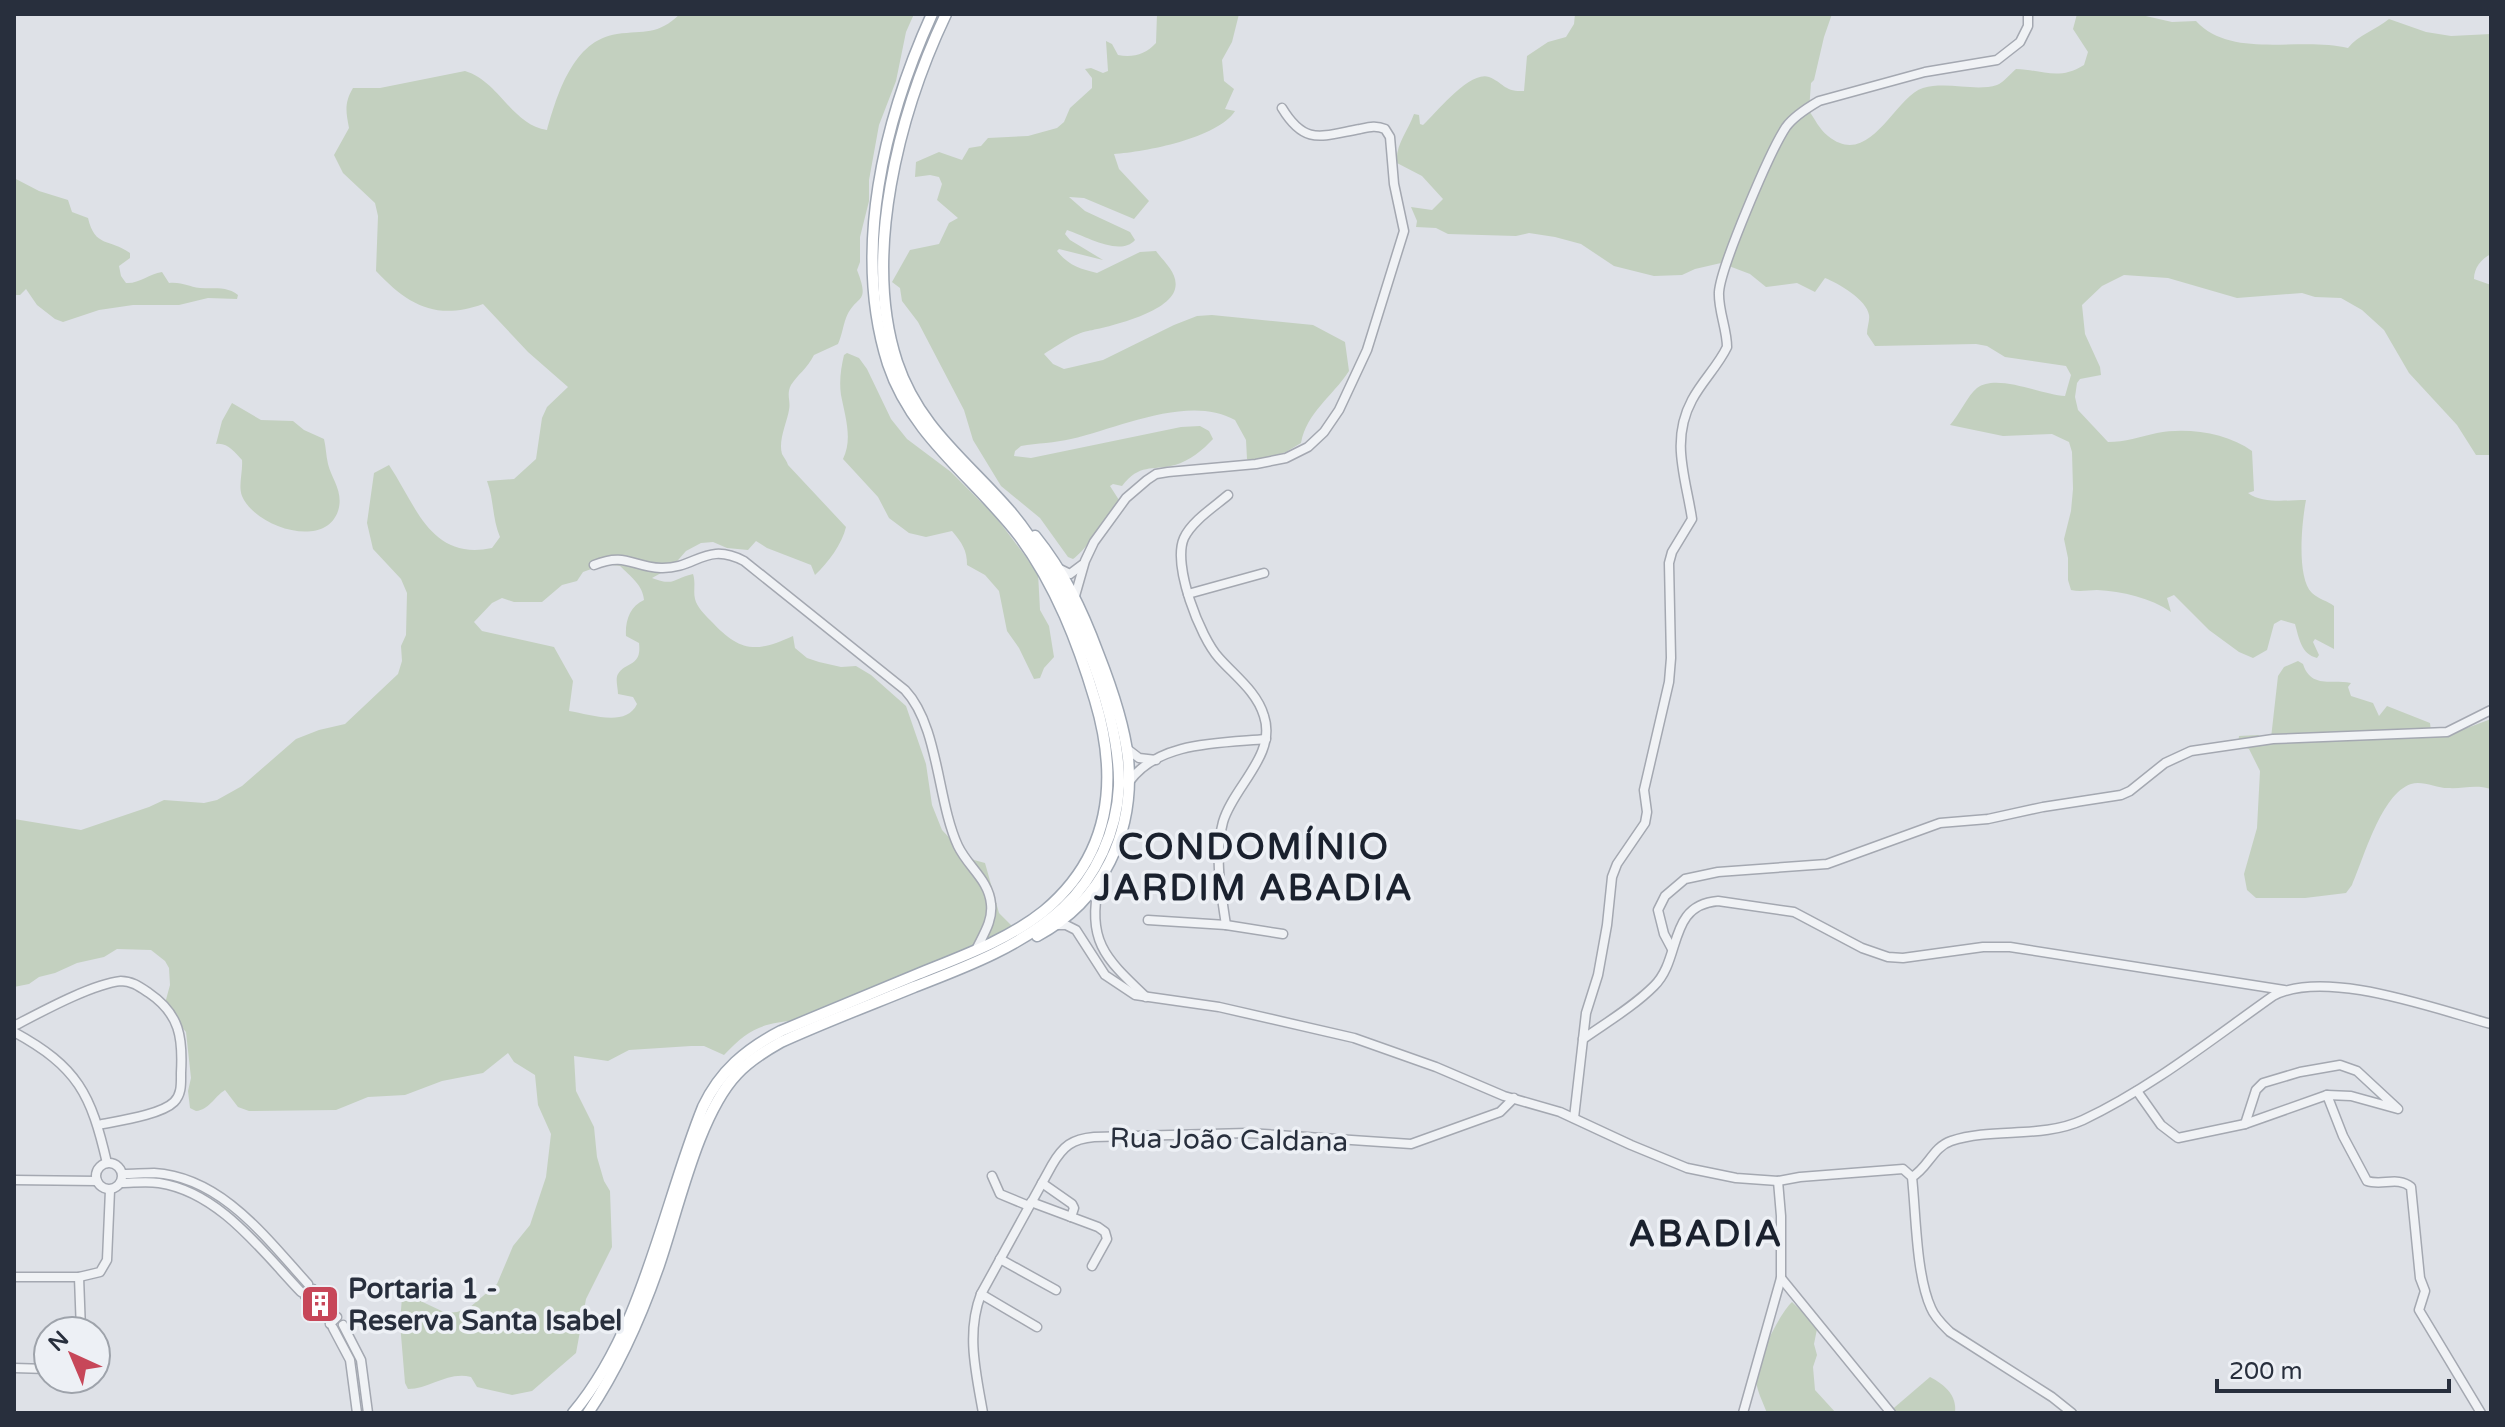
<svg xmlns="http://www.w3.org/2000/svg" width="2505" height="1427" font-family="'Varela Round',sans-serif">
<rect width="100%" height="100%" fill="#dee1e7"/>
<!-- green -->
<g fill="#c3d0bf" fill-rule="evenodd">
<path d="M680,14H914L906,32L896,81L879,125L869,180V201L860,237V262L857,270C871,306 856,293 846,318C843,326 842,335 838,344L814,355C807,369 798,374 791,385C786,395 791,401 789,410C787,422 778,441 782,454C784,458 787,461 788,465L846,527C842,544 828,563 815,575L811,565L767,548L756,541L748,550L727,548L713,542L701,543L686,551L672,567L652,578C676,587 673,578 693,574C696,583 693,591 695,599C697,607 704,614 710,620C739,651 754,654 793,636L795,648L807,658L819,662L841,667L856,666L871,675L906,706L926,764L932,805L942,830L963,852L974,860L985,863L999,913L1014,928L961,956L799,1020C763,1023 749,1028 724,1055L704,1046H691L629,1050L608,1061L574,1056L576,1091L594,1127L597,1157L604,1181L610,1191L612,1247L586,1299L576,1353L532,1391L512,1395L477,1387L471,1377C448,1371 430,1389 408,1389L405,1383L400,1323L402,1297H412L446,1313L457,1312L469,1308L497,1284L513,1246L530,1225L546,1177L551,1134L538,1105L535,1075L514,1062L508,1053L483,1073L442,1081L405,1095L368,1097L336,1110L249,1111L238,1107L225,1090C214,1097 209,1110 196,1111L190,1108L188,1091L191,1078L186,1032L164,1007L170,985L169,968L165,961L151,950L117,949L104,957L77,963L55,973L39,977L29,984L14,987V819L81,830L149,807L164,800L204,803L217,800L242,786L296,739L319,730L345,724L398,674L402,661L401,646L406,635L407,593L401,579L373,549L367,523L374,473L389,465C416,505 430,561 492,548L500,537C492,518 494,499 487,481L514,479L536,459L542,418L547,407L568,387L528,352L483,304C436,321 408,305 376,271L378,216L375,203L343,173L334,155L349,128C346,112 344,103 353,88H380L465,71C499,81 512,125 547,130C557,95 573,40 617,34C645,30 657,36 680,14ZM605,564L620,566C630,576 643,585 644,600C630,606 625,621 626,636L639,643C642,667 626,661 618,674C615,679 618,688 618,694L633,697L637,704C626,728 590,714 569,711L573,681L554,647L482,631L474,622L492,603L502,598L514,602H542L562,585L577,581L583,572Z"/>
<path d="M1157,14H1239L1232,42L1222,60L1224,81L1234,89L1225,109L1235,111C1218,138 1145,152 1114,154L1119,169L1149,201L1134,219L1084,198L1069,197L1085,211L1130,232L1135,240C1120,257 1086,236 1067,230L1065,234L1070,240L1103,260L1059,249L1057,251C1068,265 1080,269 1097,273L1140,252L1156,251C1164,262 1179,274 1175,289C1169,313 1108,327 1088,331C1075,333 1055,347 1044,354L1053,364L1064,369L1103,360L1174,325L1197,316L1212,315L1313,325L1345,342L1349,371C1332,397 1307,412 1301,443L1286,452L1252,463L1247,459L1246,440L1235,420C1189,394 1119,428 1071,439C1055,443 1037,443 1021,446L1015,451L1014,456L1031,458L1181,427L1200,426L1209,431L1213,439C1203,450 1189,461 1175,465C1151,471 1140,463 1122,486L1113,484L1110,486L1119,500C1112,514 1084,552 1073,559L1068,557L1040,518L1001,486L973,440L964,410L918,322L902,301L900,288L892,282L910,250L939,244L949,223L958,218L937,200L942,184L939,177L930,175L915,177L916,162L939,152L962,160L969,148L981,146L988,138L1028,136L1057,128L1064,122L1070,108L1092,88V78L1085,69L1091,68L1103,73L1108,71L1106,41L1112,44L1118,55C1133,58 1146,54 1156,43Z"/>
<path d="M1575,14H1832L1824,37L1814,80L1811,83L1809,111C1815,119 1819,129 1828,136C1870,170 1894,97 1923,88C1948,81 1975,92 1997,85C2004,82 2010,74 2016,69C2044,70 2058,81 2084,65L2088,52L2073,29L2077,14H2137L2172,22L2196,21C2232,60 2300,36 2348,48C2358,35 2376,30 2389,19L2426,32L2451,36L2491,34V254C2481,259 2474,268 2474,279L2491,285V455H2476L2457,425L2409,373L2384,330L2362,310L2341,298L2315,297L2302,293L2237,298L2168,278L2124,275L2102,286L2082,305L2085,334L2100,367L2101,375L2080,379L2077,383L2075,397L2078,410L2108,442C2125,442 2140,437 2157,433C2187,427 2228,433 2252,451L2254,491L2248,493C2263,504 2287,500 2306,500C2302,521 2296,577 2312,593C2318,599 2328,601 2334,606V649L2315,639L2313,642L2319,655L2317,658C2301,654 2299,638 2295,624L2281,620L2274,624L2267,650L2253,658L2239,652L2209,630L2174,595L2167,598L2171,612C2151,598 2122,591 2097,590C2088,590 2080,592 2071,590L2068,580V558L2064,539L2071,511L2073,489L2072,452L2069,442L2052,434L2003,436L1950,425C1959,415 1968,395 1977,388C1997,373 2042,395 2065,396L2071,375L2066,366L2005,357L1987,346L1976,344L1875,346L1867,334C1867,327 1870,320 1869,315C1867,300 1838,283 1825,278L1815,292L1797,283L1766,287L1750,274L1721,263L1695,269L1682,275L1654,276L1614,266L1581,244L1555,237L1529,233L1516,236L1448,234L1436,228L1416,227L1417,221L1411,207L1432,210L1443,199L1422,176L1397,163C1395,145 1408,131 1414,114L1419,115L1420,124L1423,125C1436,113 1470,70 1489,77C1504,83 1504,92 1524,91L1527,56L1548,42L1566,37L1574,24Z"/>
<path d="M14,178L39,191L68,200L72,212L88,218C95,248 109,238 130,253V258L119,266L121,276L126,283C139,284 149,274 162,272L169,283C184,282 188,287 200,288C214,289 227,286 238,295L237,299L208,298L179,305H133L99,310L63,322L55,319L37,305L26,289L20,295H14Z"/>
<path d="M847,353L859,358L867,369L891,419L907,439L951,472L995,516L1038,573L1040,610L1049,626L1054,657L1044,668L1040,678L1034,679L1019,648L1007,631L999,591L985,575L967,565C967,550 962,543 952,531L926,537L909,533L889,518L878,497L843,459C853,439 845,416 841,395C839,381 841,368 844,355Z"/>
<path d="M232,403L261,420L293,421L304,430L324,439C326,447 326,456 328,464C332,480 344,492 338,511C325,550 255,527 242,496C238,486 243,472 242,460C235,452 227,442 216,444L222,421Z"/>
<path d="M2298,661L2303,664C2311,689 2332,679 2351,683L2348,687L2351,696L2373,703L2379,716L2387,706L2430,723L2431,731C2453,736 2471,726 2491,719V789C2475,784 2463,789 2448,788C2436,788 2422,780 2411,784C2381,794 2364,858 2352,885L2346,893L2305,898H2256L2247,890L2244,874L2257,828L2260,771L2249,749L2238,745L2239,736L2258,735L2266,740L2271,738L2278,676L2284,667Z"/>
<path d="M1792,1302L1810,1319L1817,1329L1814,1344L1817,1355L1813,1367L1815,1390L1836,1413H1767C1763,1402 1755,1388 1756,1376C1757,1359 1780,1313 1792,1302Z"/>
<path d="M1930,1377C1945,1385 1957,1395 1955,1413H1888Z"/>
</g>
<g fill="none" stroke-linecap="round" stroke-linejoin="round">
<!-- minor-tunnel -->
<g stroke="#babdc5" stroke-width="8" stroke-dasharray="8 4" stroke-linecap="butt">
<path d="M310,1286L340,1321"/>
<path d="M302,1292L333,1327"/>
</g>
<defs>
<g id="minor">
<path d="M594,565C626,552 632,567 661,568C696,569 706,541 744,561L905,690C939,726 937,801 958,846C968,867 989,880 991,904C993,921 983,935 976,950"/>
<path d="M1060,569L1070,574L1082,565"/>
<path d="M1188,594L1264,573"/>
<path d="M1075,596L1085,561L1094,542L1126,498L1147,480L1156,474L1168,472L1256,464L1286,458L1308,447L1324,432L1339,410L1367,350L1404,231L1394,184L1390,137L1385,129C1376,125 1369,127 1360,129C1321,136 1305,146 1282,108"/>
<path d="M1126,748L1139,758L1156,760"/>
<path d="M1129,782C1158,741 1221,743 1266,739"/>
<path d="M1099,881C1087,942 1104,957 1146,997"/>
<path d="M1148,920L1226,925L1283,934"/>
<path d="M1056,925H1066L1076,930L1105,975L1135,995L1219,1007L1354,1038L1436,1067L1504,1096L1560,1112L1631,1145L1687,1168L1736,1178L1778,1181L1800,1177L1903,1169L1912,1177C1916,1214 1916,1275 1931,1308C1935,1318 1943,1325 1950,1332L2052,1397L2072,1413"/>
<path d="M1226,925C1221,891 1214,856 1223,822C1233,787 1277,755 1264,716C1257,692 1235,676 1219,658C1200,637 1172,565 1184,538C1192,521 1214,507 1228,495"/>
<path d="M1672,949L1664,934L1658,910L1665,896L1685,879L1718,872L1827,864L1940,823L1988,819L2043,807L2121,795L2130,791L2165,763L2191,751L2273,739L2447,732L2491,710"/>
<path d="M14,1026C41,1012 92,984 121,981C132,981 140,987 149,993C180,1014 183,1038 181,1073C181,1083 182,1094 174,1102C161,1115 117,1121 98,1125"/>
<path d="M14,1032C78,1067 91,1094 107,1163"/>
<path d="M1583,1039C1607,1022 1633,1007 1654,986C1682,959 1667,905 1718,901L1794,912L1862,948L1888,957L1903,958L1983,947H2010L2284,990"/>
<path d="M2137,1091L2161,1125L2178,1138L2245,1124L2327,1095L2343,1136L2367,1181C2382,1186 2398,1176 2411,1187L2420,1278L2425,1291L2419,1310L2481,1413"/>
<path d="M1574,1118L1586,1013L1598,975L1607,925L1612,877L1617,864L1645,823L1647,812L1644,790L1669,682L1671,658L1669,563L1672,552L1692,519C1686,478 1670,441 1692,400C1702,381 1718,366 1727,347C1727,329 1718,310 1719,292C1721,266 1770,151 1786,127C1794,116 1807,108 1819,101L1925,72L1997,60L2020,42L2028,26V14"/>
<path d="M2245,1124L2256,1090L2263,1083L2300,1072L2340,1065L2357,1071L2398,1109L2351,1096L2327,1095"/>
<circle cx="109" cy="1176" r="13"/>
<path d="M123,1174C133,1174 144,1173 154,1173C222,1177 267,1239 308,1284"/>
<path d="M992,1176L1000,1194L1029,1206"/>
<path d="M1912,1177C1928,1168 1933,1147 1951,1141C1994,1127 2041,1139 2083,1120C2151,1088 2212,1039 2273,996C2325,968 2435,1009 2491,1024"/>
<path d="M14,1180L97,1181"/>
<path d="M121,1183C133,1183 146,1181 159,1183C219,1192 261,1250 301,1292"/>
<path d="M1042,1183L1072,1204L1074,1208L1071,1217"/>
<path d="M1031,1202L1098,1227L1105,1232L1107,1239L1092,1266"/>
<path d="M1000,1259L1056,1290"/>
<path d="M14,1277H79L100,1272L107,1260L110,1190"/>
<path d="M79,1277L81,1331"/>
<path d="M1781,1278L1891,1413"/>
<path d="M981,1294L1037,1327"/>
<path d="M305,1296L313,1289"/>
<path d="M330,1324L337,1317"/>
<path d="M343,1325L361,1360L368,1413"/>
<path d="M333,1328L350,1360L357,1413"/>
<path d="M14,1368L48,1369"/>
<path d="M983,1413C976,1373 966,1333 981,1294L1052,1165C1063,1146 1072,1139 1094,1137L1248,1133L1411,1144L1500,1112L1514,1098"/>
<path d="M1743,1413L1781,1278V1216L1778,1181"/>
</g>
<g id="major">
<path d="M1035,536C1064,572 1082,610 1098,653C1111,686 1124,723 1128,758C1135,832 1103,901 1037,936"/>
<path d="M573,1413C643,1330 663,1206 703,1107C720,1071 746,1049 781,1031C826,1012 872,993 918,974C960,957 1008,940 1044,911C1111,855 1119,780 1095,700C1078,643 1056,586 1020,537C976,479 912,437 888,364C852,250 884,120 932,14"/>
<path d="M588,1413C619,1367 641,1317 659,1265C678,1210 698,1115 737,1074C750,1060 765,1051 781,1042C825,1022 870,1005 914,987C966,967 1022,946 1063,908C1096,877 1117,831 1119,786C1121,705 1062,572 1010,511C967,461 919,428 897,362C862,255 899,113 946,14"/>
</g>
</defs>
<!-- minor casing -->
<use href="#minor" stroke="#a4a8b1" stroke-width="11"/>
<!-- major casing -->
<use href="#major" stroke="#9ea6b2" stroke-width="13"/>
<!-- minor -->
<use href="#minor" stroke="#f0f2f5" stroke-width="8"/>
<!-- major -->
<use href="#major" stroke="#fff" stroke-width="10"/>
</g>
<!-- icons -->
<defs>
<symbol id="building-square" viewBox="-11 -11 22 22"><rect x="-9" y="-9" width="18" height="18" rx="4" fill="#c74759" stroke="#edf0f5"/><path d="M-4-6H4V6H1V3H-1V6H-4ZM-2.5-4.3h1.7v1.8h-1.7ZM.8-4.3h1.7v1.8H.8ZM-2.5-1h1.7V.8h-1.7ZM.8-1h1.7V.8H.8Z" fill="#fff"/></symbol>
</defs>
<g fill-rule="evenodd">
<use href="#building-square" x="298" y="1282" width="44" height="44"/>
</g>
<g text-anchor="middle" stroke-width="7" stroke-linejoin="round" paint-order="stroke">
<!-- street labels -->
<g font-size="28" fill="#282f3d" stroke="#edf0f5">
<text transform="translate(1229 1139) rotate(1)" y="10">Rua João Caldana</text>
</g>
<!-- poi labels -->
<g font-size="28" font-weight="bold" fill="#282f3d" stroke="#edf0f5" text-anchor="start">
<text x="348" y="1298">Portaria 1 -<tspan x="348" dy="32">Reserva Santa Isabel</tspan></text>
</g>
<!-- district labels -->
<g font-size="36" font-weight="bold" letter-spacing="2" fill="#1a212e" stroke="#edf0f5">
<text x="1254" y="859">CONDOMÍNIO<tspan x="1254" dy="41">JARDIM ABADIA</tspan></text>
<text x="1706" y="1246">ABADIA</text>
</g>
</g>
<!-- border -->
<rect width="2505" height="1427" fill="none" stroke="#282f3d" stroke-width="32"/>
<!-- north arrow -->
<g transform="translate(72 1355) rotate(316)"><circle r="38" fill="#edf0f5" stroke="#9ea3ab" stroke-width="2"/>
<path d="M0-6L14 30L0 20L-14 30Z" fill="#c74759"/>
<text y="-12" font-size="22" font-weight="bold" text-anchor="middle" fill="#282f3d">N</text>
</g>
<!-- scale -->
<path d="M2217 1379v12h232v-12" fill="none" stroke="#282f3d" stroke-width="4"/>
<text x="2229" y="1379" font-size="24" fill="#282f3d" stroke="#edf0f5" stroke-width="6" paint-order="stroke">200 m</text>
</svg>
